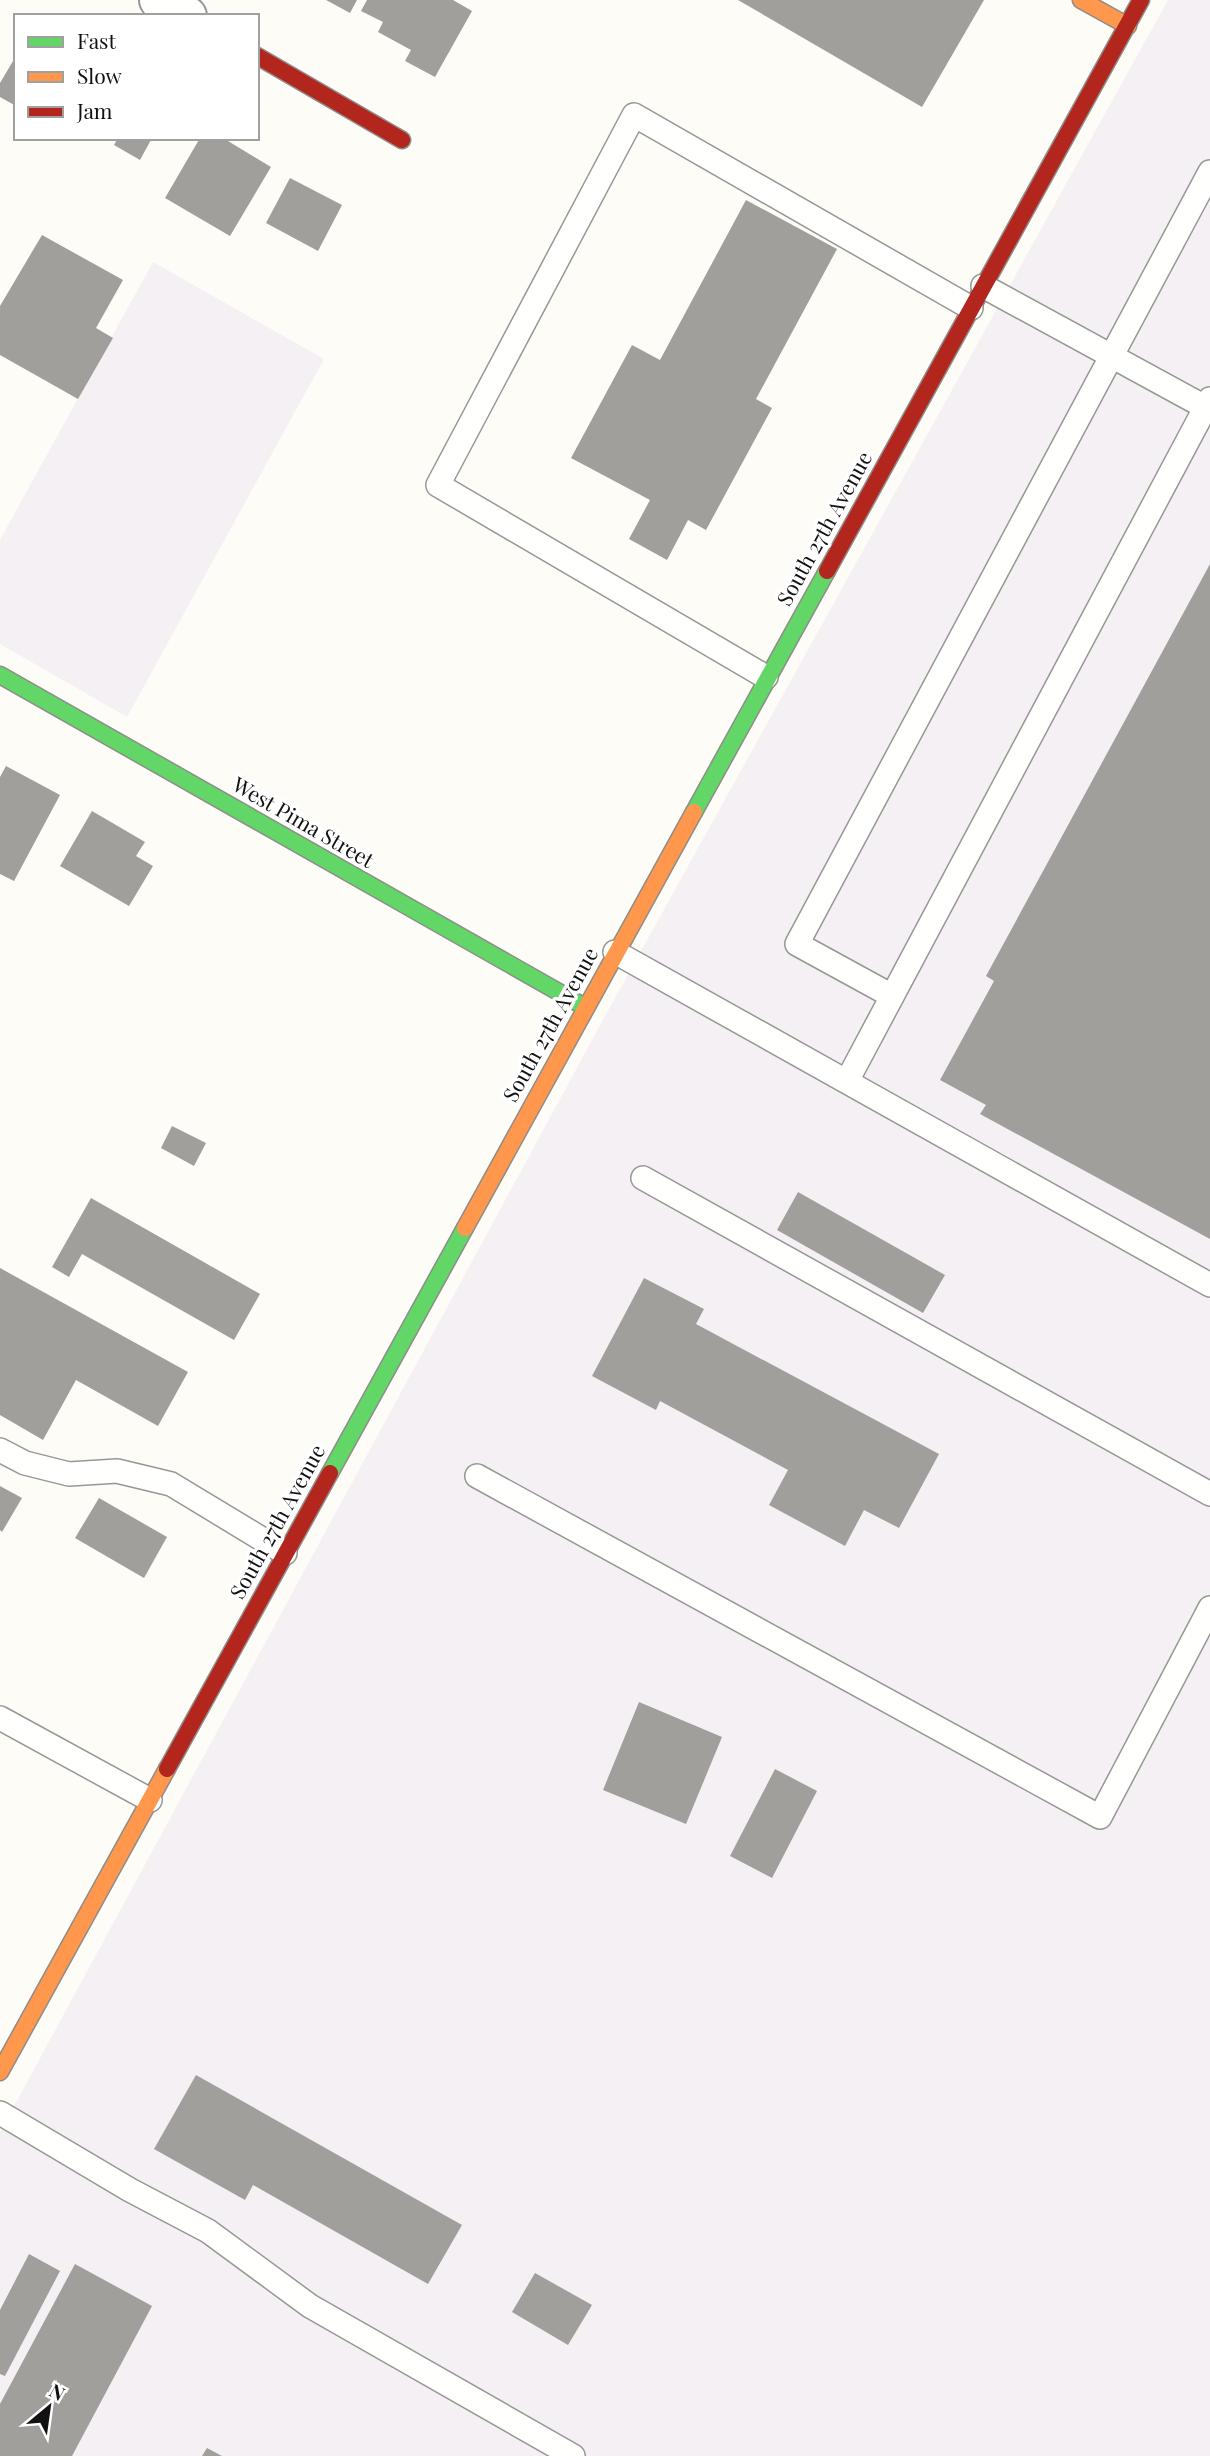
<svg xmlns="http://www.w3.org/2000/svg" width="1210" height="2456" font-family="'Playfair Display',serif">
<rect width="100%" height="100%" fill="#fdfcf7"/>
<!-- industrial -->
<g fill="#f5f0f3">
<path d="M1168,0H1210V2456H0V2132L605,1016Z"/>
<path d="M153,262L324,359L127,717L0,644V540Z"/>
</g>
<!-- building -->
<g fill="#a19f9c">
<path d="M326,0H357L350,13Z"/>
<path d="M367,0H453L472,11L435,77L405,61L411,50L378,32L383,22L361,11Z"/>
<path d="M738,0H984L922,107Z"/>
<path d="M16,56V106L0,97V83Z"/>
<path d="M118,138H152L140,160L114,145Z"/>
<path d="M200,138H223L271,167L230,236L165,198Z"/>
<path d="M290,178L342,205L318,251L266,223Z"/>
<path d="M746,200L837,249L756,399L772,408L706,530L688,520L667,560L629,539L650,500L571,458L632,345L660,360Z"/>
<path d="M42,235L123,280L96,328L113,338L78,399L0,355V306Z"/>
<path d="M1210,564V1239L980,1114L986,1105L940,1080L994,981L986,976Z"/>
<path d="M6,766L60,795L14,881L0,874V777Z"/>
<path d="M92,811L145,842L136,856L153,866L129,906L60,866Z"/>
<path d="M172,1126L206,1143L194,1166L161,1148Z"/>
<path d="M798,1192L945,1275L923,1313L777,1230Z"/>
<path d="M91,1198L260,1294L234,1340L82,1254L69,1277L52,1267Z"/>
<path d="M0,1268L188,1372L158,1426L76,1380L43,1440L0,1415Z"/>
<path d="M644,1278L704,1309L696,1324L939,1454L899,1528L864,1510L845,1546L769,1505L788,1470L660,1401L656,1410L592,1376Z"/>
<path d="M0,1486L22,1498L2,1532L0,1530Z"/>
<path d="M99,1498L167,1537L144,1578L75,1538Z"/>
<path d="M639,1702L722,1737L686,1824L603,1790Z"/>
<path d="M775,1769L817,1791L772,1878L730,1856Z"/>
<path d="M196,2075L462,2225L428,2284L253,2185L245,2200L154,2149Z"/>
<path d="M29,2254L60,2271L5,2376L0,2374V2310Z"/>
<path d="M75,2264L152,2306L72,2456H0V2404Z"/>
<path d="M535,2273L592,2305L568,2345L512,2312Z"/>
<path d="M207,2448L222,2456H202Z"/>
</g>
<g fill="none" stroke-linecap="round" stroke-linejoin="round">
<defs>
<g id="lane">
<path d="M983,286L1205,407"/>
<path d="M766,677L438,485L634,115L971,308"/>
<path d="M615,952L1210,1285"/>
<path d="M892,996L797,944L1210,172"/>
<path d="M847,1081L1210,399"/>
<path d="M643,1178L1210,1494"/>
<path d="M0,1450L25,1463L69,1474L117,1471L171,1484L285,1553"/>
<path d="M477,1476L1100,1817L1210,1608"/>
<path d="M0,1718L150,1800"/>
<path d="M0,2113L130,2190L208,2231L310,2306L573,2456"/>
</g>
<path id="street" d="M159,0L187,16"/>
<g id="fast">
<path d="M0,675L585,1007"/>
<path d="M694,812L827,571"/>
<path d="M330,1473L465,1228"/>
</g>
<g id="slow">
<path d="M1081,0L1128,26"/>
<path d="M465,1228L694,812"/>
<path d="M0,2072L167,1769"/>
</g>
<g id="jam">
<path d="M257,56L402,140"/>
<path d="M827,571L1141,0"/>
<path d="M167,1769L330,1473"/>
</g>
</defs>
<!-- lane casing -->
<use href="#lane" stroke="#979795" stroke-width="26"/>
<!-- street casing -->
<use href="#street" stroke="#979795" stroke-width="42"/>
<!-- fast casing -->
<use href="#fast" stroke="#8e8d8b" stroke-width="19"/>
<!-- slow casing -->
<use href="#slow" stroke="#8e8d8b" stroke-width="19"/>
<!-- jam casing -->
<use href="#jam" stroke="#8e8d8b" stroke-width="19"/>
<!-- lane -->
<use href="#lane" stroke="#fffffe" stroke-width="23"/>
<!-- street -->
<use href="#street" stroke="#fffffe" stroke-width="38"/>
<!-- fast -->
<use href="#fast" stroke="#63d668" stroke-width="16"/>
<!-- slow -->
<use href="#slow" stroke="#ff974d" stroke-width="16"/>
<!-- jam -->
<use href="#jam" stroke="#b3261e" stroke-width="16"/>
</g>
<g text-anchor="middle" stroke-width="7" stroke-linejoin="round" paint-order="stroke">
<!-- street labels -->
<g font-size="21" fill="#111" stroke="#fff">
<text transform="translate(825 529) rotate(-61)" y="7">South 27th Avenue</text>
<text transform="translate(303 823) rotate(30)" y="7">West Pima Street</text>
<text transform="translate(551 1025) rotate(-61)" y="7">South 27th Avenue</text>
<text transform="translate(278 1522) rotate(-61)" y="7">South 27th Avenue</text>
</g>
</g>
<!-- legend -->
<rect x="14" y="14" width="245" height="126" fill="#ffffff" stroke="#a0a0a0" stroke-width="2"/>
<rect x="28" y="37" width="35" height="10" fill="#63d668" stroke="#a0a0a0" stroke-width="2"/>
<text x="77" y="49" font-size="21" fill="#111111">Fast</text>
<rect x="28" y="72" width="35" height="10" fill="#ff974d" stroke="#a0a0a0" stroke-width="2"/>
<text x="77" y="84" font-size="21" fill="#111111">Slow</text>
<rect x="28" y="107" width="35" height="10" fill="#b3261e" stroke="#a0a0a0" stroke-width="2"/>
<text x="77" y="119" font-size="21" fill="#111111">Jam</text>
<!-- north arrow -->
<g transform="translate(49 2407) rotate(29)" stroke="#ffffff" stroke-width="5" paint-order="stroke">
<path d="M0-5L12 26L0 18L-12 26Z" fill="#111111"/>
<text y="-10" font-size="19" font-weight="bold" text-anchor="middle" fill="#111111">N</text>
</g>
</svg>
